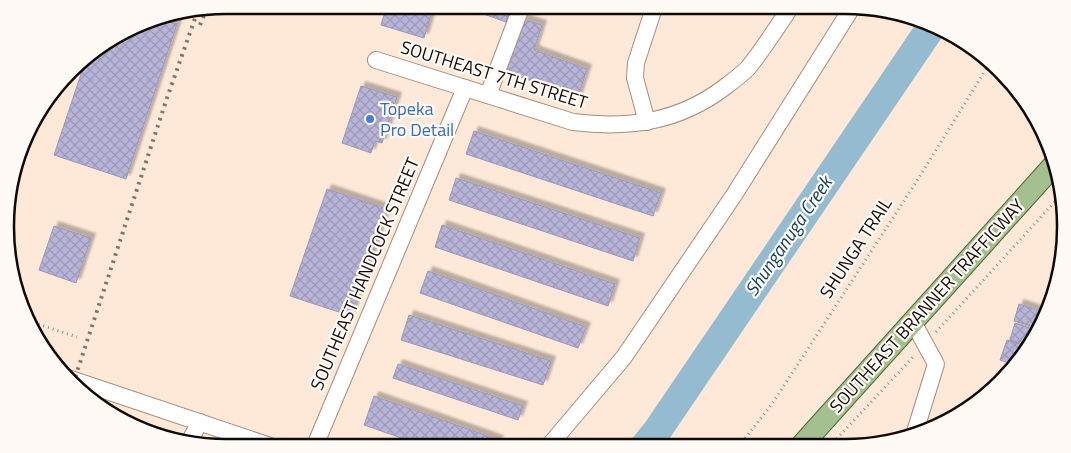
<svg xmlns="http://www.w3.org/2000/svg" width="1071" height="453" font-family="'Titillium Web',sans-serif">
<defs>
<pattern id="building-cross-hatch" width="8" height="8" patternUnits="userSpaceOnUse" patternTransform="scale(1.25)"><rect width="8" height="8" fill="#b8b4d8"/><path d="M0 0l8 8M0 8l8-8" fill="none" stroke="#9d99b8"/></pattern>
<filter id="shadow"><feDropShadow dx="4.5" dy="-4.5" stdDeviation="1" flood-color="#0004"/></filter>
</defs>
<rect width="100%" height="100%" fill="#fee9d9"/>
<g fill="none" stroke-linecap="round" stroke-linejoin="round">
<!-- river -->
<path stroke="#95bbd0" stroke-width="29" d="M644,447L657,431L932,26"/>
</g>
<!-- building -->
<g fill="url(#building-cross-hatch)" stroke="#9c99b5" filter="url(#shadow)">
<path d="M387,5H434L424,38L381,25Z"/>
<path d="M474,5H512L506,22L472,10Z"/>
<path d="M155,17L177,24L126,179L54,155L87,56Z"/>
<path d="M523,19L542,25L534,50L587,69L578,97L506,72Z"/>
<path d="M361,86L397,97L382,143L375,141L371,153L342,143Z"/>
<path d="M474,131L661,193L653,216L466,154Z"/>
<path d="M456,178L640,238L633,261L449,200Z"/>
<path d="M327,189L387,209L351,316L290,296Z"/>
<path d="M442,225L615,284L608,306L435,247Z"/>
<path d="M54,226L91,238L76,283L39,270Z"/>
<path d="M428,271L586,327L578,348L420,293Z"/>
<path d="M1019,304L1047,313L1039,328L1014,321Z"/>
<path d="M409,315L551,361L543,385L401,340Z"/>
<path d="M1015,323L1038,331L1030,346L1010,340Z"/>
<path d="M1007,340L1030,347L1015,365L1000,360Z"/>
<path d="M398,364L523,406L518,420L393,378Z"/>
<path d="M374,396L499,440L496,447H427L364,425Z"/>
</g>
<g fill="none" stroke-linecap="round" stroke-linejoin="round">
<defs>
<g id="minor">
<path d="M376,60L573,122C629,129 679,122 725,87C733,81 741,75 748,68C764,48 778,26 792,5"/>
<path d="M488,95L522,5"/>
<path d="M647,122L635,78L636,63L655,5"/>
<path d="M913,322L936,364L914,435"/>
<path d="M68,378L276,448"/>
<path d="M189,442L200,422"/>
<path d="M548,447L624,357L734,195L853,6"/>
<path d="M314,448L465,88"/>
</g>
<path id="major" d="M801,446L1053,166"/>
</defs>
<!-- minor casing -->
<use href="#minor" stroke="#a58d7a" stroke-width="18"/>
<!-- major casing -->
<use href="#major" stroke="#496530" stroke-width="23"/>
<!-- path -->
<g stroke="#9a8a7f" stroke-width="3" stroke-dasharray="1 4" stroke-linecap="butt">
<path d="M29,321L77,337"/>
<path d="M936,332L1061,195"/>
<path d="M739,446L772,404L913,187L991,61"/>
<path d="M830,446L915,355"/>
</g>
<!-- minor -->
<use href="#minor" stroke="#fff" stroke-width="16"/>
<!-- major -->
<use href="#major" stroke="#a4c091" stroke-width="21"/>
<!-- rail -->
<g stroke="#817368" stroke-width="4" stroke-dasharray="2.5 5" stroke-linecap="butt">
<path d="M200,25L207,8"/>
<path d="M73,384L167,98L198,10"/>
</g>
</g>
<!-- markers -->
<circle fill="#3f7fe0" stroke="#fffaf5" stroke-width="2" cx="370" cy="119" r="5"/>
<g text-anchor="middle" stroke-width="4.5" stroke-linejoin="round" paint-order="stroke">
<!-- street labels -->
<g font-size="18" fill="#110904" stroke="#fffaf5">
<text transform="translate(494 75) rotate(17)" y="6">SOUTHEAST 7TH STREET</text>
<text transform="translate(856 248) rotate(-57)" y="6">SHUNGA TRAIL</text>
<text transform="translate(365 274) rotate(-67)" y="6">SOUTHEAST HANDCOCK STREET</text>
<text transform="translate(927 306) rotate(-48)" y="6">SOUTHEAST BRANNER TRAFFICWAY</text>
</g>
<!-- shop labels -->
<g font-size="18" fill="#366cbe" stroke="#fffaf5" text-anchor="start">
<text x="380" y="115">Topeka<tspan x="380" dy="21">Pro Detail</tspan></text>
</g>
<!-- water labels -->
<g font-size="19" font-style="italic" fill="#0c3f56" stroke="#fffaf5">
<text transform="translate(788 236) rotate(-56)" y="7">Shunganuga Creek</text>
</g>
</g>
<!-- crop -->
<path d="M0 0H1071V453H0ZM226 14H845A212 212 0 0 1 1057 226V227A212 212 0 0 1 845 439H226A212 212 0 0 1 14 227V226A212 212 0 0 1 226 14Z" fill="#fffaf5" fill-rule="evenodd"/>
<path fill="none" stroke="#110904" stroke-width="2.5" d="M226 14H845A212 212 0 0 1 1057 226V227A212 212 0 0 1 845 439H226A212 212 0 0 1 14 227V226A212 212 0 0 1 226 14Z"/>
</svg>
